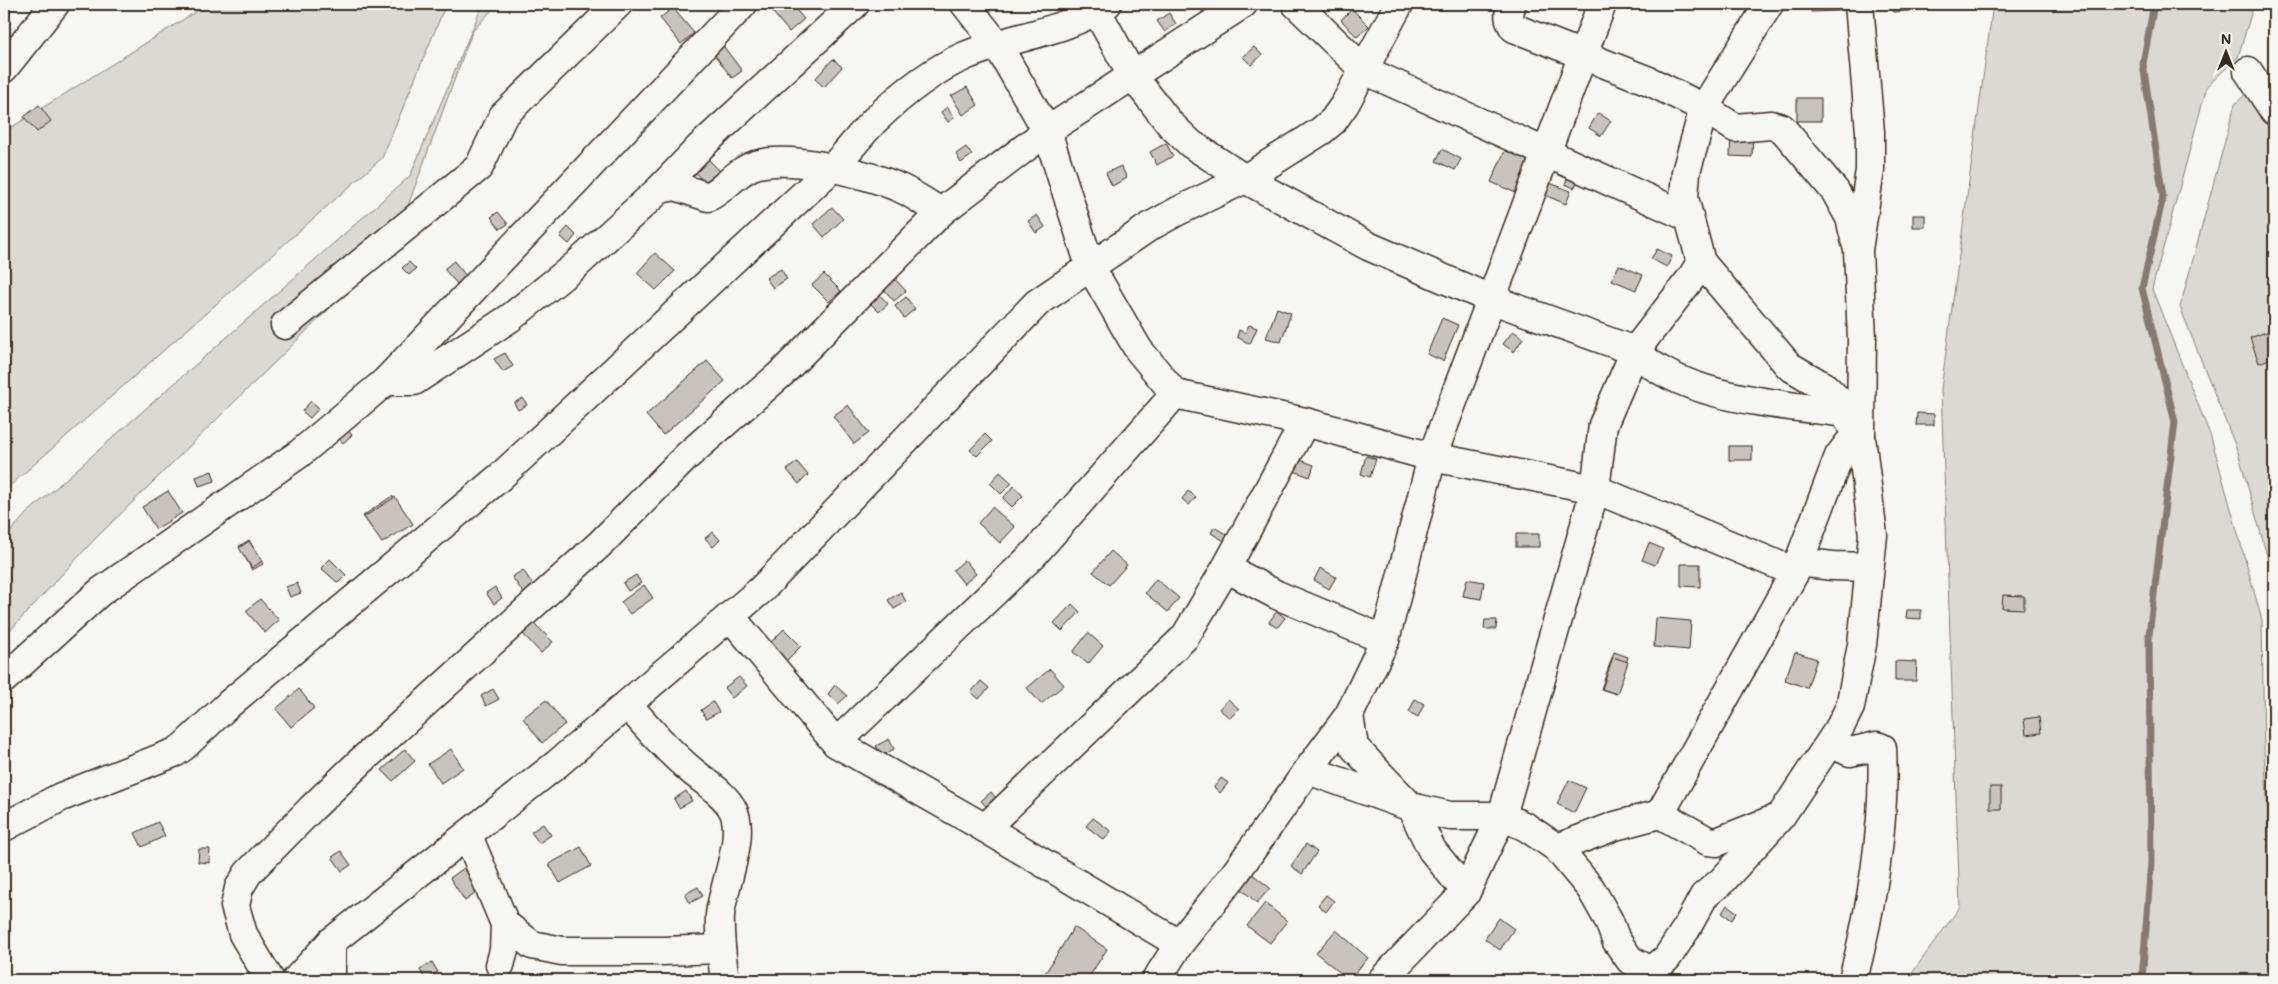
<svg xmlns="http://www.w3.org/2000/svg" width="2278" height="984" font-family="Mali,sans-serif">
<rect width="100%" height="100%" fill="#f6f6f2"/>
<filter id="ink" filterUnits="userSpaceOnUse"><feTurbulence type="fractalNoise" baseFrequency=".02" numOctaves="2"/><feDisplacementMap in="SourceGraphic" scale="10" xChannelSelector="R" yChannelSelector="G"/><feConvolveMatrix kernelMatrix="1 2 1 2 8 2 1 2 1" color-interpolation-filters="sRGB"/></filter>
<g filter="url(#ink)">
<!-- green -->
<g fill="#dad9d3" stroke="#8a8278">
<path d="M208,4H446L382,158L4,491V132Z"/>
<path d="M483,4H497L472,32L393,246L94,540L4,637V539L26,514L410,176Z"/>
<path d="M1993,4H2254L2238,57L2207,86L2152,289L2211,437L2262,620L2264,749L2274,908V971L2269,980H1907L1960,907L1941,389Z"/>
<path d="M2274,48V581L2239,455L2180,307L2235,104L2267,75Z"/>
</g>
<g fill="none" stroke-linecap="round" stroke-linejoin="round">
<!-- stream -->
<path stroke="#857a71" stroke-width="7" d="M2142,980L2151,862L2149,635L2175,422L2142,288L2163,197L2143,64L2154,4"/>
</g>
<!-- building -->
<g fill="#c8c3be" stroke="#3b2a1e">
<path d="M766,4H791L804,19L789,32Z"/>
<path d="M1196,4H1212L1218,11L1208,19Z"/>
<path d="M1810,4H1838L1839,11L1811,12Z"/>
<path d="M1893,4H1909V11L1893,12Z"/>
<path d="M673,8L694,33L681,44L660,18Z"/>
<path d="M1352,9L1369,26L1357,37L1341,20Z"/>
<path d="M1169,13L1176,24L1165,32L1157,21Z"/>
<path d="M721,43L742,71L732,78L711,50Z"/>
<path d="M1254,47L1262,55L1251,65L1243,57Z"/>
<path d="M833,59L842,67L824,87L815,79Z"/>
<path d="M967,87L978,105L963,115L951,96Z"/>
<rect x="1797" y="98" width="24" height="23"/>
<path d="M39,105L51,121L37,132L24,117Z"/>
<path d="M947,107L954,118L948,122L941,112Z"/>
<path d="M1598,113L1611,121L1601,136L1589,128Z"/>
<path d="M1731,132L1753,133L1752,157L1730,156Z"/>
<path d="M1166,143L1173,156L1157,165L1150,152Z"/>
<path d="M1507,146L1532,157L1516,193L1491,182Z"/>
<path d="M966,147L972,155L961,163L956,154Z"/>
<path d="M1442,149L1461,159L1455,170L1436,161Z"/>
<path d="M703,154L721,172L708,186L690,167Z"/>
<path d="M1121,166L1127,178L1112,186L1106,173Z"/>
<path d="M1568,177L1578,181L1574,188L1565,184Z"/>
<path d="M1547,182L1571,191L1566,204L1542,194Z"/>
<path d="M832,207L843,219L824,237L813,224Z"/>
<path d="M498,212L508,224L500,229L491,217Z"/>
<path d="M1037,215L1045,227L1036,233L1028,221Z"/>
<rect x="1913" y="215" width="12" height="12"/>
<path d="M568,227L576,235L569,244L560,236Z"/>
<path d="M1657,249L1672,256L1667,267L1651,259Z"/>
<path d="M655,253L675,271L656,290L637,273Z"/>
<path d="M454,261L467,277L458,285L444,269Z"/>
<path d="M409,262L416,269L409,275L402,268Z"/>
<path d="M1619,265L1643,275L1636,290L1612,280Z"/>
<path d="M781,269L787,279L773,288L766,278Z"/>
<path d="M824,274L841,291L829,302L812,285Z"/>
<path d="M892,276L906,291L894,301L881,286Z"/>
<path d="M877,292L888,304L879,312L868,301Z"/>
<path d="M906,297L915,309L904,318L895,306Z"/>
<path d="M1277,308L1291,313L1281,342L1266,338Z"/>
<path d="M1442,318L1458,325L1443,361L1427,354Z"/>
<path d="M1249,325L1257,328L1250,344L1237,337L1239,330L1245,333Z"/>
<path d="M2274,329V357L2259,363L2250,338Z"/>
<path d="M1513,331L1523,338L1514,352L1503,344Z"/>
<path d="M505,353L513,366L503,372L494,359Z"/>
<path d="M707,361L725,381L663,435L646,415Z"/>
<path d="M523,398L527,405L518,410L514,403Z"/>
<path d="M311,401L319,408L310,418L302,411Z"/>
<path d="M848,405L869,433L854,444L833,416Z"/>
<path d="M1917,413L1934,414V425H1916Z"/>
<path d="M346,428L352,435L343,443L337,436Z"/>
<path d="M985,434L992,441L977,456L970,450Z"/>
<rect x="1729" y="446" width="23" height="14"/>
<path d="M1366,456L1376,459L1370,477L1361,474Z"/>
<path d="M1292,457L1314,465L1310,477L1288,469Z"/>
<path d="M797,462L808,475L799,484L787,470Z"/>
<path d="M212,471L215,481L199,486L196,477Z"/>
<path d="M1000,472L1012,483L1001,494L990,483Z"/>
<path d="M1014,486L1023,496L1012,507L1003,498Z"/>
<path d="M168,491L182,513L156,529L142,507Z"/>
<path d="M1188,491L1196,497L1189,505L1182,499Z"/>
<path d="M392,496L403,511L374,531L363,516Z"/>
<path d="M395,497L413,524L382,543L364,517Z"/>
<path d="M992,507L1015,527L1000,543L978,523Z"/>
<path d="M1214,527L1229,536L1226,542L1211,533Z"/>
<path d="M713,532L720,540L713,547L705,538Z"/>
<rect x="1516" y="534" width="23" height="13"/>
<path d="M249,540L263,564L252,570L239,546Z"/>
<path d="M249,541L262,561L252,568L239,548Z"/>
<path d="M1649,543L1663,549L1655,565L1642,560Z"/>
<path d="M1111,551L1127,565L1109,585L1093,572Z"/>
<path d="M330,559L346,575L338,583L321,568Z"/>
<path d="M965,560L976,574L964,584L953,570Z"/>
<path d="M1681,564H1700V587L1681,586Z"/>
<path d="M1320,568L1336,577L1329,589L1314,580Z"/>
<path d="M523,570L535,588L525,595L512,577Z"/>
<path d="M636,575L641,583L628,591L623,583Z"/>
<path d="M1156,579L1179,598L1168,612L1145,593Z"/>
<path d="M1467,579L1484,582L1481,599L1463,596Z"/>
<path d="M297,583L301,593L290,597L286,587Z"/>
<path d="M644,585L653,598L630,614L621,602Z"/>
<path d="M495,587L502,598L494,604L486,593Z"/>
<path d="M901,592L906,602L894,609L888,600Z"/>
<path d="M2003,595L2024,596V609L2002,608Z"/>
<path d="M260,599L279,620L265,633L246,611Z"/>
<path d="M1072,604L1080,612L1062,631L1054,623Z"/>
<path d="M1907,610H1921V619L1906,618Z"/>
<path d="M1277,611L1285,618L1277,628L1269,622Z"/>
<path d="M1656,618L1691,621L1689,650L1654,647Z"/>
<path d="M1485,620H1497L1496,629H1484Z"/>
<path d="M534,623L553,642L541,653L523,634Z"/>
<path d="M784,629L801,646L781,666L764,649Z"/>
<path d="M1088,633L1103,646L1088,664L1073,652Z"/>
<path d="M1614,652L1628,657L1616,694L1601,689Z"/>
<path d="M1795,652L1817,659L1807,688L1785,680Z"/>
<path d="M1613,657L1628,662L1617,694L1602,689Z"/>
<path d="M1895,661L1917,662L1916,681H1895Z"/>
<path d="M1050,669L1064,685L1041,704L1027,688Z"/>
<path d="M739,677L747,686L732,698L724,688Z"/>
<path d="M981,681L989,688L979,699L971,692Z"/>
<path d="M835,685L847,696L838,704L828,694Z"/>
<path d="M299,689L314,708L291,727L276,709Z"/>
<path d="M493,689L499,699L486,706L481,696Z"/>
<path d="M1228,699L1239,709L1230,718L1219,709Z"/>
<path d="M1415,699L1424,704L1418,717L1409,712Z"/>
<path d="M546,700L565,724L542,743L523,718Z"/>
<path d="M713,702L719,712L706,719L701,710Z"/>
<path d="M2039,717L2041,733L2026,735L2024,719Z"/>
<path d="M889,739L894,749L882,756L876,746Z"/>
<path d="M405,749L415,761L393,781L382,770Z"/>
<path d="M451,749L463,768L441,783L428,764Z"/>
<path d="M1221,778L1228,783L1220,793L1214,787Z"/>
<path d="M1569,780L1586,788L1574,813L1557,804Z"/>
<rect x="1990" y="787" width="11" height="22"/>
<path d="M686,791L692,801L679,808L674,799Z"/>
<path d="M991,792L996,798L987,807L981,801Z"/>
<path d="M1093,818L1111,831L1104,840L1086,826Z"/>
<path d="M158,822L165,836L142,847L135,833Z"/>
<path d="M543,824L551,835L539,843L531,832Z"/>
<path d="M1306,844L1317,852L1302,874L1291,866Z"/>
<path d="M581,847L591,866L560,883L549,864Z"/>
<path d="M199,849H210L209,863L198,862Z"/>
<path d="M341,851L351,865L342,871L332,857Z"/>
<path d="M464,868L479,891L465,901L450,878Z"/>
<path d="M1251,873L1270,888L1257,903L1239,887Z"/>
<path d="M698,887L703,896L690,903L685,894Z"/>
<path d="M1326,895L1334,901L1326,912L1318,905Z"/>
<path d="M1265,903L1287,921L1270,943L1247,926Z"/>
<path d="M1727,905L1737,912L1732,920L1722,913Z"/>
<path d="M1499,918L1514,929L1500,950L1485,939Z"/>
<path d="M1074,927L1107,949L1087,980H1041Z"/>
<path d="M1336,930L1368,958L1349,980L1316,953Z"/>
<path d="M432,962L438,972L425,979L420,970Z"/>
</g>
<g fill="none" stroke-linecap="round" stroke-linejoin="round">
<defs>
<g id="minor">
<path d="M965,4L998,46L1047,131L1090,266L1138,349L1175,394L1305,422L1432,457L1595,489L1795,572"/>
<path d="M1093,4L1132,75L1170,124L1191,144L1245,179L1368,246L1493,300L1635,351C1683,399 1780,404 1845,413L1853,429L1861,437L1849,443L1839,456L1795,572L1660,814L1615,826L1557,848"/>
<path d="M1296,4L1364,70L1688,217"/>
<path d="M1512,4C1508,14 1508,19 1514,28L1649,81L1704,108L1735,128L1771,125L1782,128L1835,191L1850,218L1856,243"/>
<path d="M1769,4L1704,108L1686,172L1684,198L1701,262L1789,366L1825,387L1836,398L1845,413"/>
<path d="M4,68L55,4"/>
<path d="M2248,71L2274,111"/>
<path d="M660,189L700,147L855,4"/>
<path d="M285,325L479,167L503,116L618,4"/>
<path d="M386,381H414L510,318L575,266L660,189L675,186L708,197C726,189 736,171 755,165C790,154 869,174 902,189C915,195 928,205 941,212"/>
<path d="M1797,562L1833,566L1868,567"/>
<path d="M1226,568L1277,595L1385,640"/>
<path d="M730,616L836,743L985,828L1179,944"/>
<path d="M4,679L100,592L299,454L386,381L743,4"/>
<path d="M628,705C648,728 668,751 692,771C705,782 725,794 733,810C746,836 723,886 720,915C719,937 722,959 725,980"/>
<path d="M1349,715L1354,747L1411,807L1432,850L1466,892"/>
<path d="M836,743L1034,554L1175,394"/>
<path d="M1830,743L1850,752L1877,746L1882,748C1886,826 1872,905 1853,980"/>
<path d="M1308,770L1411,807L1450,816H1502L1526,827L1557,848L1591,889L1609,921L1616,940L1630,960L1650,970L1660,980"/>
<path d="M1660,814L1708,841L1717,842L1775,819"/>
<path d="M4,827L61,797L176,752L183,747L229,704L500,477L832,168C847,153 860,135 875,120C901,95 932,70 965,56C1012,36 1064,33 1107,4"/>
<path d="M985,828L1185,637L1226,568L1305,422"/>
<path d="M468,836L505,924L504,950L500,965"/>
<path d="M505,924L532,945L562,951H662L721,949"/>
<path d="M331,942V980"/>
<path d="M270,980L243,934L235,906L239,888L248,873L312,808L360,762L601,543L687,456L783,372L941,212L1047,131L1243,4"/>
<path d="M296,980L331,942L557,764L762,589L1037,303L1149,227L1178,211L1245,179L1321,131L1333,121L1345,104L1399,4"/>
<path d="M1156,980L1179,944L1234,875L1308,770L1349,715L1385,640L1432,457L1602,4"/>
<path d="M1382,980L1466,892L1502,816L1595,489L1603,425L1635,351L1692,277L1701,262"/>
<path d="M1640,980L1667,958L1686,929L1704,896L1723,880L1781,816L1840,727L1850,707L1862,645L1873,535L1861,437L1862,339L1858,250L1870,170V132L1859,4"/>
</g>
</defs>
<!-- minor casing -->
<use href="#minor" stroke="#3b2a1e" stroke-width="31"/>
<!-- minor -->
<use href="#minor" stroke="#f6f6f2" stroke-width="28"/>
</g>
</g>
<!-- margin -->
<rect width="2278" height="984" fill="none" stroke="#f6f6f2" stroke-width="20"/>
<rect x="10" y="10" width="2258" height="964" fill="none" stroke="#3b2a1e" stroke-width="2" filter="url(#ink)"/>
<!-- north arrow -->
<g transform="translate(2226 52)" stroke="#f6f6f2" stroke-width="4" paint-order="stroke">
<path d="M0-4L9 19L0 12L-9 19Z" fill="#3b2a1e"/>
<text y="-8" font-size="14" font-weight="bold" text-anchor="middle" fill="#3b2a1e">N</text>
</g>
</svg>
